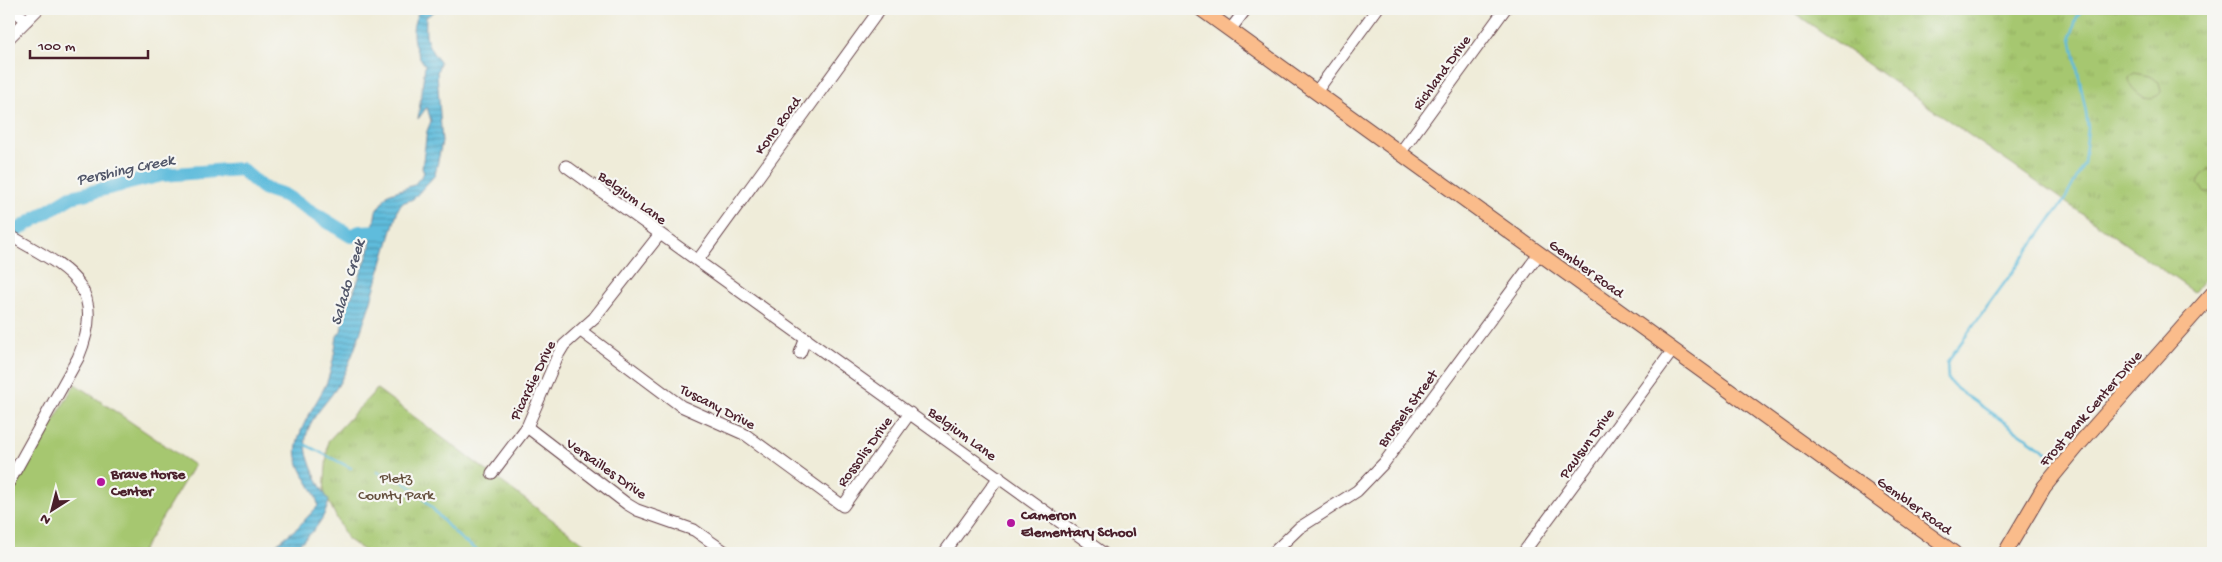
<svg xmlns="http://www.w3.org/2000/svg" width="2222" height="562" font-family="'Gochi Hand',sans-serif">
<defs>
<pattern id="grass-tufts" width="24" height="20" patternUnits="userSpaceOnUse" patternTransform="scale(1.25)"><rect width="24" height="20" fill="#a6c76f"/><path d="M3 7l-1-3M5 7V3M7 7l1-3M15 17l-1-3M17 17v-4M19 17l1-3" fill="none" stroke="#90aa60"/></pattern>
<pattern id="water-rules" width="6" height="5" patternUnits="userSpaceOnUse" patternTransform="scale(1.25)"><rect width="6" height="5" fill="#5ebcdc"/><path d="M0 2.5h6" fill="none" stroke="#5098b3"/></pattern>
</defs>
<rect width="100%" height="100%" fill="#f6f6f2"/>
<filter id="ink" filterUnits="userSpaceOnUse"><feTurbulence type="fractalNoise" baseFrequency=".02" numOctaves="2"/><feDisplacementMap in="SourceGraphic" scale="10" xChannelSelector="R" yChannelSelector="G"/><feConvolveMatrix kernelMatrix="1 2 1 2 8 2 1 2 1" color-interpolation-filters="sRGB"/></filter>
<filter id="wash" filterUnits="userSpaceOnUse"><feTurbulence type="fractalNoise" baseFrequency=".0096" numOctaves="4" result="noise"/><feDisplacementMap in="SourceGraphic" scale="20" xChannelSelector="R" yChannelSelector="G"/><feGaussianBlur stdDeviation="1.12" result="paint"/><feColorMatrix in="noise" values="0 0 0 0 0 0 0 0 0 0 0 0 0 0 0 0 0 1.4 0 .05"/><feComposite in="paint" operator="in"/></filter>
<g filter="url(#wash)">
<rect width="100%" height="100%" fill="#efecd9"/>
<!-- grass -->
<g fill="url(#grass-tufts)" stroke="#78734d">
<path d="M1789,9H2213V271L2194,292Z"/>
<path d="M377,389L597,553H367L347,539L324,492L328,441Z"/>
</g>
<!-- pitch -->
<g fill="#a6c76f" stroke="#78734d">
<path d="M2134,73L2149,76L2159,82L2161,92C2151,106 2130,92 2129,78Z"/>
<path d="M2207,170H2213V192H2205L2198,184L2200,178Z"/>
<path d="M75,384L194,465L141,553H9V499Z"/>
</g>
<!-- water -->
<path fill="url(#water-rules)" stroke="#546e84" d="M421,9H438L426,17C425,39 426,45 440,62L437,73L442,142L435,175L413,199L402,203L398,209C389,241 379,273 370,304C361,330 353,358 340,382C330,401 310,415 306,437C303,454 319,487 329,500C325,522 304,545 283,552C275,555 264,553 255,553L275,545L297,528L318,506C317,489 292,467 297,445C301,422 318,402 327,382C332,368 335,351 337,336L341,331L346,305L352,296L369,252L376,211L388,194L414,185L424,173L422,168L427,131L431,121L427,107L418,119L425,65C412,48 408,27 421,9Z"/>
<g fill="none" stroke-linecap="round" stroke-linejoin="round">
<!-- stream -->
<g stroke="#5ebcdc" stroke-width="2.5">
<path d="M306,445L351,468"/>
<path d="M2051,455L1957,389L1948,379L1947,362L2064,201L2084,164L2088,128L2086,112L2071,37L2077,16L2083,9"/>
<path d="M377,472C420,481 430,511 459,537C466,543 474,548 481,553"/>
</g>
<!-- river -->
<g stroke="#5ebcdc" stroke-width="14">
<path d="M16,231L71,197L162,175L241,169L263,188L284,195L351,236L360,232L381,231"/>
<path d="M9,243V242"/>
</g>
</g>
</g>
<g filter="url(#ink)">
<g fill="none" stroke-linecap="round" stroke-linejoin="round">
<defs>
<g id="minor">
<path d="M11,9L27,20"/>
<path d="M1230,30L1246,9"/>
<path d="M9,38L38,9"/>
<path d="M1316,92L1377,9"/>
<path d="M1400,153L1505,9"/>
<path d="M566,166L1103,553"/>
<path d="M9,235C64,267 110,283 78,358L9,482"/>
<path d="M698,260L880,9"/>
<path d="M581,331L681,406L746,435L843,506L910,413"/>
<path d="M800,353L806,338"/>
<path d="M527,427L627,504L637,510L694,530L727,553"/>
<path d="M492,473L527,427L558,355L564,345L594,318L660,234"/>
<path d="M944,553L999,477"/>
<path d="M1273,553L1299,528L1357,491L1384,463L1539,254"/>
<path d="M1523,553L1673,350"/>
</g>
<g id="major">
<path d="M1201,9L1954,553"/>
<path d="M2005,553L2044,487L2081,442L2213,293"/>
</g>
</defs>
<!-- minor casing -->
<use href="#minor" stroke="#633e45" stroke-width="13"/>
<!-- major casing -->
<use href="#major" stroke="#633e45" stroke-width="16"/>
<!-- minor -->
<use href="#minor" stroke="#fff" stroke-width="11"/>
<!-- major -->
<use href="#major" stroke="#fabc8b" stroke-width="14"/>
</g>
</g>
<!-- markers -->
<g fill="#b5179e" stroke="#f6f6f2" stroke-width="2">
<circle cx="101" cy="482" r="5"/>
<circle cx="1011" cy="523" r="5"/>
</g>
<g text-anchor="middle" stroke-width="4.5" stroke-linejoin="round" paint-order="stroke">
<!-- street labels -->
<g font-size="15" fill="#4a1f2b" stroke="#f6f6f2">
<text transform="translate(1441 72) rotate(-54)" y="5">Richland Drive</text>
<text transform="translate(777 125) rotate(-54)" y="5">Kono Road</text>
<text transform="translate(633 197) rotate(36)" y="5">Belgium Lane</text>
<text transform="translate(1587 268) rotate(36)" y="5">Gembler Road</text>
<text transform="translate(532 380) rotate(-64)" y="5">Picardie Drive</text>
<text transform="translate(718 406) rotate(27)" y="5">Tuscany Drive</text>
<text transform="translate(1407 408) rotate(-54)" y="5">Brussels Street</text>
<text transform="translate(2090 408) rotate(-49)" y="5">Frost Bank Center Drive</text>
<text transform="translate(963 433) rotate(36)" y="5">Belgium Lane</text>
<text transform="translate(1586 443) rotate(-54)" y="5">Paulsun Drive</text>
<text transform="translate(864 451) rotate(-54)" y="5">Rossolis Drive</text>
<text transform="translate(607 468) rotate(35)" y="5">Versailles Drive</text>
<text transform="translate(1915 505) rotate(36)" y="5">Gembler Road</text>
</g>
<!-- poi labels -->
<g font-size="15" font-weight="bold" fill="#4a1f2b" stroke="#f6f6f2" text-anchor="start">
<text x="111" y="478">Brave Horse<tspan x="111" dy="17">Center</tspan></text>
<text x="1021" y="519">Cameron<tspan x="1021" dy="17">Elementary School</tspan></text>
</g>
<!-- park labels -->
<g font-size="15" fill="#66513f" stroke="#f6f6f2">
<text x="396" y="482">Pletz<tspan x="396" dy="17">County Park</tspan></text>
</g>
<!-- water labels -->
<g font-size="16" font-style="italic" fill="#515669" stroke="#f6f6f2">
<text transform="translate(125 168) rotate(-12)" y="6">Pershing Creek</text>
<text transform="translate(346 282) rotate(-74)" y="6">Salado Creek</text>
</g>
</g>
<!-- margin -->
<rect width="2222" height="562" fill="none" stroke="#f6f6f2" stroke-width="30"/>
<!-- north arrow -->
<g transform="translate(52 510) rotate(216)" stroke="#f6f6f2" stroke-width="4" paint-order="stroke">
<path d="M0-4L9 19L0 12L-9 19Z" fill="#4a1f2b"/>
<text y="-8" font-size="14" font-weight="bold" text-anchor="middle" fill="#4a1f2b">N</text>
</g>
<!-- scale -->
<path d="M30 50v8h118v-8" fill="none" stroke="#4a1f2b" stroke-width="2.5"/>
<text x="38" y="50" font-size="15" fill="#4a1f2b" stroke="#f6f6f2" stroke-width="4" paint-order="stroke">100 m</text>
</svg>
